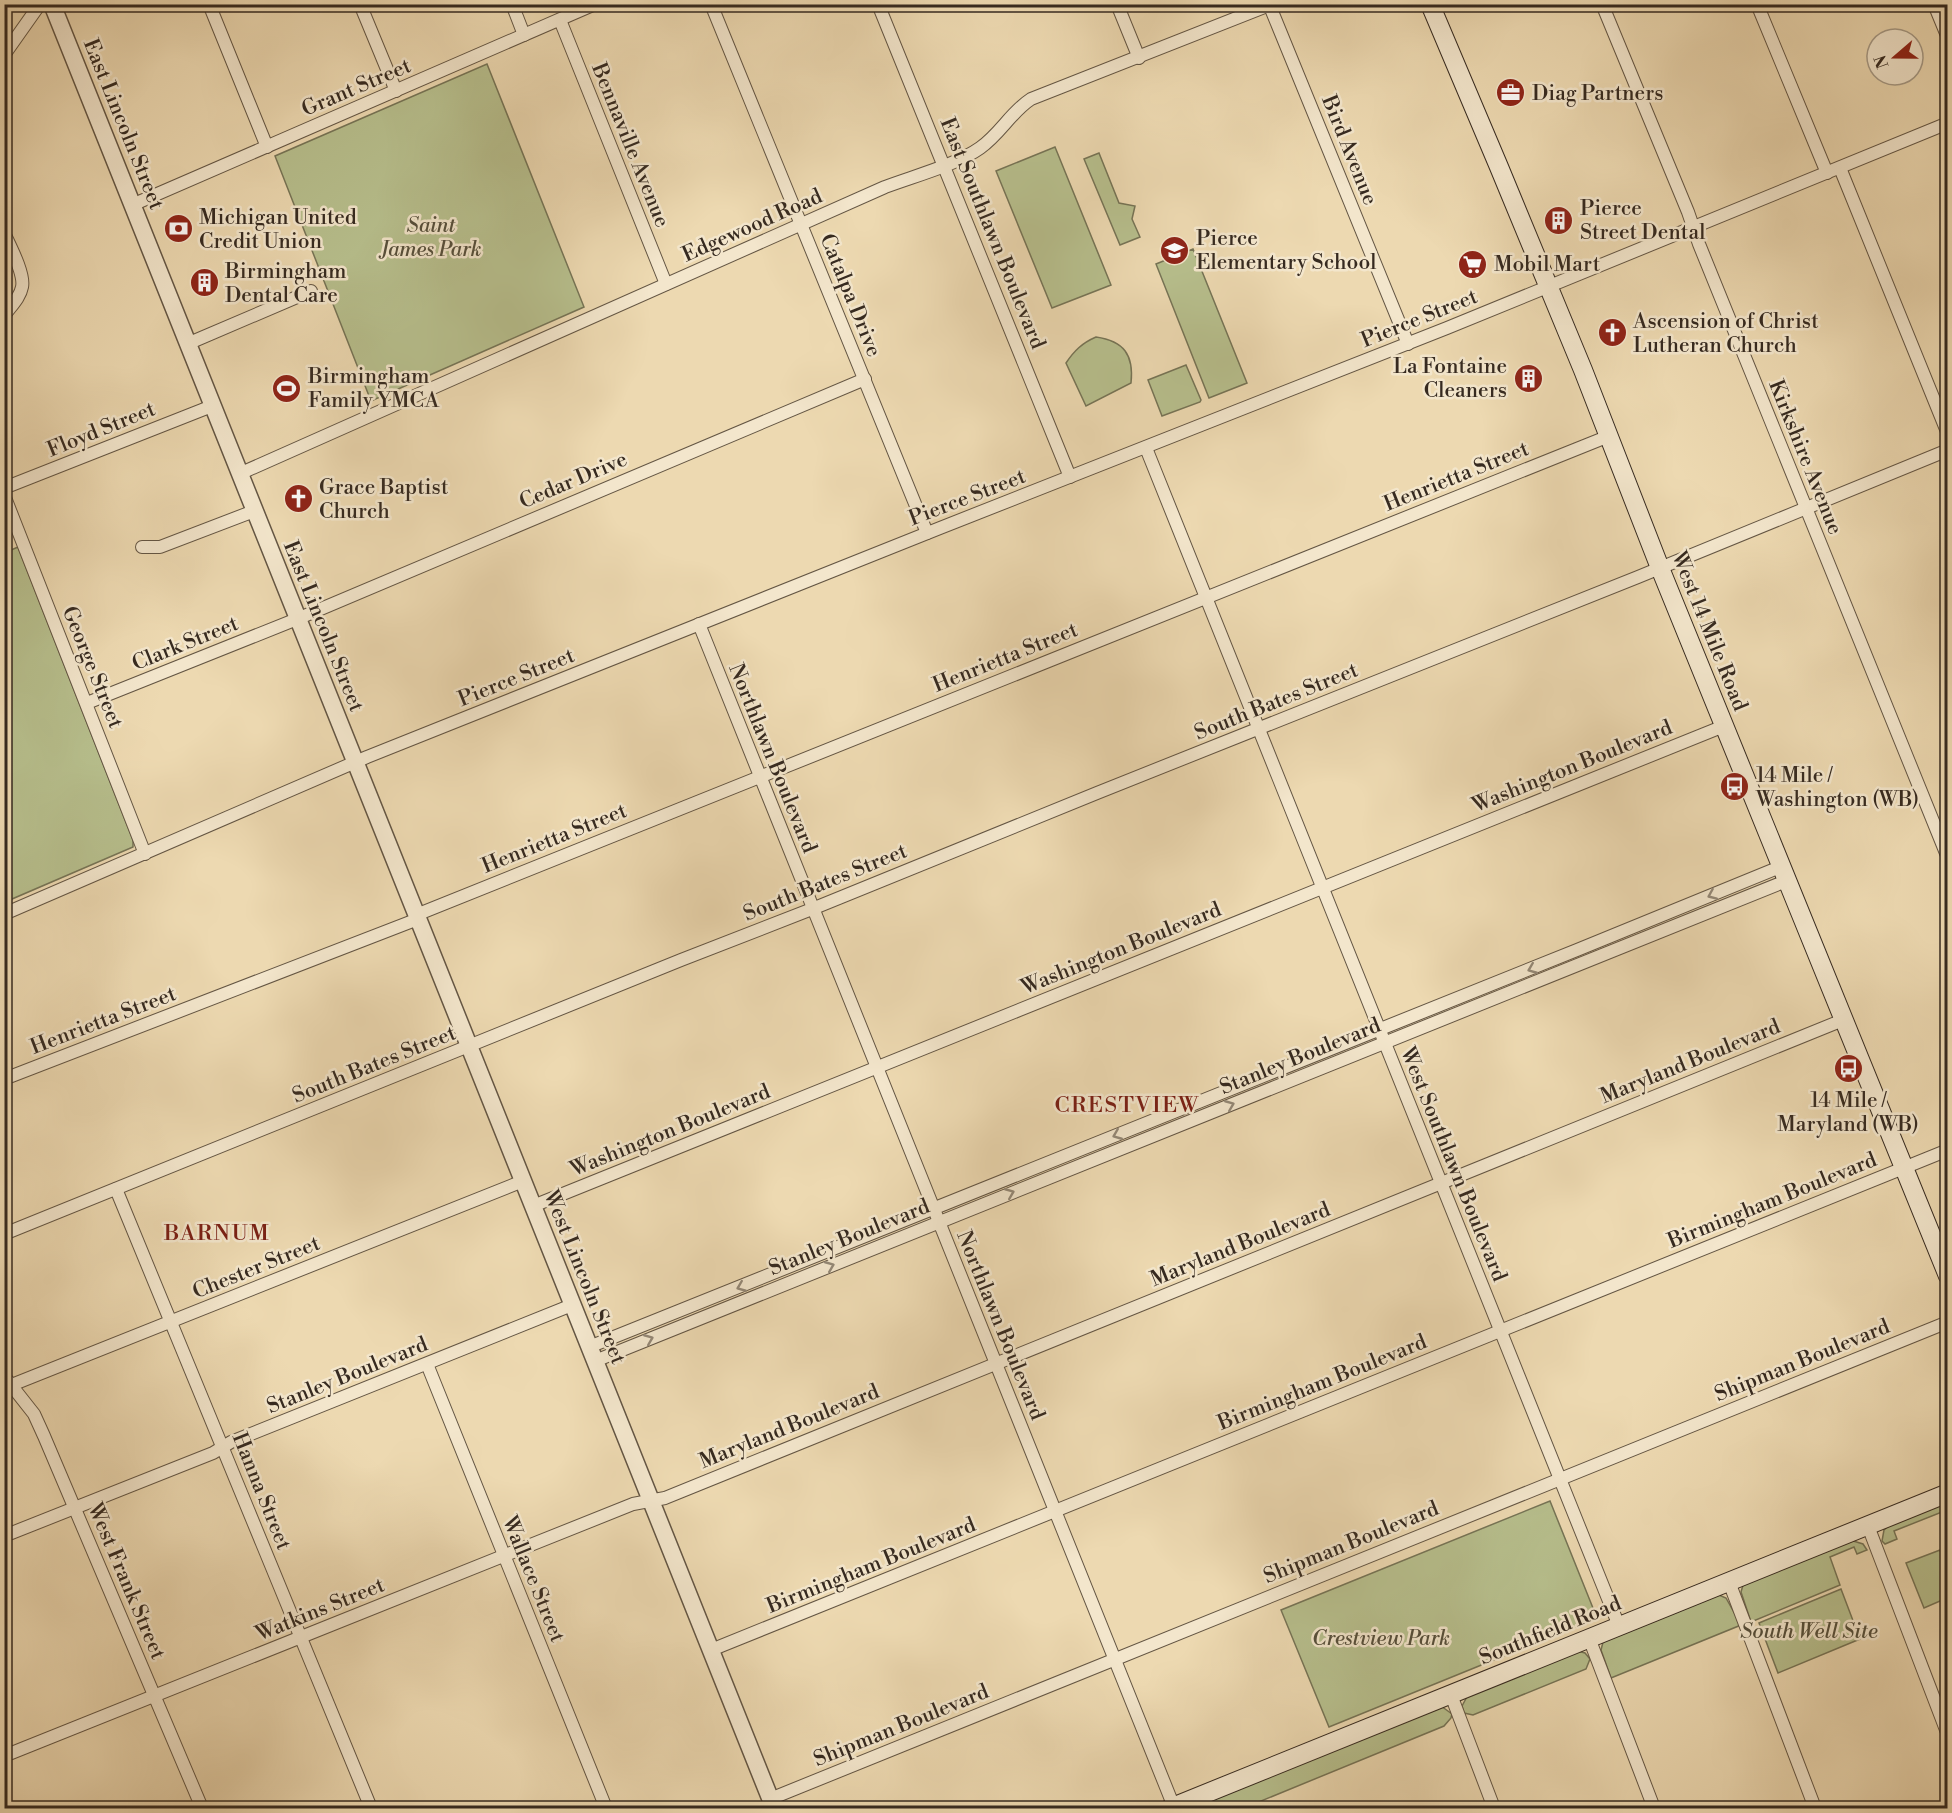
<svg xmlns="http://www.w3.org/2000/svg" width="1952" height="1813" font-family="'Libre Bodoni',serif">
<rect width="100%" height="100%" fill="#edd9b1"/>
<filter id="stains"><feTurbulence type="fractalNoise" baseFrequency=".00333" numOctaves="4"/><feColorMatrix values="0 0 0 0 .2 0 0 0 0 .09 0 0 0 0 .02 0 0 0 .5 -.17"/></filter>
<radialGradient id="worn" r=".72"><stop offset=".6" stop-color="#630" stop-opacity="0"/><stop offset="1" stop-color="#630" stop-opacity=".3"/></radialGradient>
<!-- green -->
<g fill="#b7bf8d" stroke="#767456" stroke-width="1.5">
<path d="M487,64L584,307L371,401L275,156Z"/>
<path d="M1055,147L1111,285L1052,308L996,171Z"/>
<path d="M1099,153L1119,203L1135,206L1132,219L1140,237L1120,245L1084,159Z"/>
<path d="M1193,249L1247,383L1209,398L1156,264Z"/>
<path d="M1096,337C1124,341 1134,355 1131,383L1086,406L1066,363C1074,351 1082,343 1096,337Z"/>
<path d="M1186,365L1201,400L1200,402L1162,416L1148,380Z"/>
<path d="M18,547L133,840V847L5,902L4,553Z"/>
<path d="M1550,1501L1597,1618L1329,1727L1281,1610Z"/>
<path d="M1947,1503V1510L1894,1531L1897,1539L1885,1544L1882,1541L1884,1530L1891,1524Z"/>
<path d="M1850,1540L1863,1544L1867,1550L1857,1554L1854,1547L1830,1557L1840,1585L1751,1622L1741,1592L1743,1585Z"/>
<path d="M1940,1550L1947,1569V1598L1924,1608L1906,1563Z"/>
<path d="M1841,1589L1860,1639L1778,1673L1759,1623Z"/>
<path d="M1719,1595L1726,1598L1741,1625L1611,1678L1601,1650L1603,1642Z"/>
<path d="M1574,1650L1585,1653L1590,1659L1586,1669L1473,1715L1464,1713L1462,1706L1469,1693Z"/>
<path d="M1441,1706L1452,1714L1451,1718L1444,1726L1244,1808H1202L1206,1801Z"/>
</g>
<g fill="none" stroke-linecap="round" stroke-linejoin="round">
<defs>
<g id="minor">
<path d="M209,4L267,147"/>
<path d="M360,4L396,91"/>
<path d="M512,4L524,35"/>
<path d="M711,4L927,533"/>
<path d="M878,4L1070,477"/>
<path d="M1117,4L1139,58"/>
<path d="M1269,4L1408,344"/>
<path d="M1602,4L1688,212L1699,244L1948,858"/>
<path d="M1757,4L1827,173"/>
<path d="M1934,4L1948,38"/>
<path d="M560,20L666,284"/>
<path d="M4,55L40,4"/>
<path d="M1840,168L1948,434"/>
<path d="M132,205L595,4"/>
<path d="M4,233C10,246 25,274 22,287C20,298 10,307 4,316"/>
<path d="M187,344L311,291"/>
<path d="M1146,448L1619,1626"/>
<path d="M239,474L885,187C914,176 956,165 980,148C1000,134 1011,112 1031,99L1272,4"/>
<path d="M4,488L212,406"/>
<path d="M4,495L145,854"/>
<path d="M142,547H160L254,511"/>
<path d="M699,624L1174,1807"/>
<path d="M87,703L297,619L865,379"/>
<path d="M4,914L367,757L940,528L1447,328L1948,123"/>
<path d="M416,915L1609,436"/>
<path d="M4,1079L418,919"/>
<path d="M116,1189L371,1808"/>
<path d="M533,1206L1724,726"/>
<path d="M4,1234L681,960L812,909L1097,793L1638,577L1948,450"/>
<path d="M589,1347L1577,950L1780,867"/>
<path d="M595,1361L1786,881"/>
<path d="M427,1364L606,1808"/>
<path d="M4,1376L34,1414L44,1436L202,1808"/>
<path d="M4,1388L523,1181"/>
<path d="M1868,1526L1948,1735"/>
<path d="M4,1536L213,1453L231,1442L572,1305"/>
<path d="M1729,1582L1815,1808"/>
<path d="M1589,1638L1654,1808"/>
<path d="M711,1650L1948,1150"/>
<path d="M1451,1695L1494,1808"/>
<path d="M4,1756L633,1504L665,1498L1843,1020"/>
<path d="M770,1799L1948,1322"/>
</g>
<path id="tertiary" d="M52,4L774,1808"/>
<g id="secondary">
<path d="M1430,4L1499,167L1583,370L1660,568L1948,1276"/>
<path d="M1170,1808L1948,1493"/>
</g>
</defs>
<!-- minor casing -->
<use href="#minor" stroke="#645644" stroke-width="14"/>
<!-- tertiary casing -->
<use href="#tertiary" stroke="#645644" stroke-width="19"/>
<!-- secondary casing -->
<use href="#secondary" stroke="#362a20" stroke-width="20"/>
<!-- minor -->
<use href="#minor" stroke="#f3e6cc" stroke-width="12"/>
<!-- tertiary -->
<use href="#tertiary" stroke="#f3e6cc" stroke-width="16"/>
<!-- secondary -->
<use href="#secondary" stroke="#f3e6cc" stroke-width="18"/>
</g>
<!-- one-way arrows -->
<defs><path id="oneway-chevron" d="M-2-3.5L2.5 0L-2 3.5" fill="none" stroke-width="1.6" stroke-linecap="round" stroke-linejoin="round" transform="scale(1.5)"/></defs>
<g stroke="#948876">
<use href="#oneway-chevron" transform="translate(1712 895) rotate(157)"/>
<use href="#oneway-chevron" transform="translate(1532 969) rotate(158)"/>
<use href="#oneway-chevron" transform="translate(1230 1105) rotate(-22)"/>
<use href="#oneway-chevron" transform="translate(1117 1135) rotate(158)"/>
<use href="#oneway-chevron" transform="translate(1010 1193) rotate(-22)"/>
<use href="#oneway-chevron" transform="translate(830 1266) rotate(-22)"/>
<use href="#oneway-chevron" transform="translate(741 1287) rotate(158)"/>
<use href="#oneway-chevron" transform="translate(649 1339) rotate(-22)"/>
</g>
<!-- icons -->
<defs>
<symbol id="office-disc" viewBox="-11 -11 22 22"><circle r="9.5" fill="#8f2418" stroke="#f3e6cc"/><path d="M-6-3h4V-5.5h4V-3h4V5H-6ZM-1-4.5V-3h2v-1.5ZM-6 0V1H6V0Z" fill="#fff"/></symbol>
<symbol id="building-disc" viewBox="-11 -11 22 22"><circle r="9.5" fill="#8f2418" stroke="#f3e6cc"/><path d="M-4-6H4V6H1V3H-1V6H-4ZM-2.5-4.3h1.7v1.8h-1.7ZM.8-4.3h1.7v1.8H.8ZM-2.5-1h1.7V.8h-1.7ZM.8-1h1.7V.8H.8Z" fill="#fff"/></symbol>
<symbol id="bank-disc" viewBox="-11 -11 22 22"><circle r="9.5" fill="#8f2418" stroke="#f3e6cc"/><path d="M-6-4H6V4H-6ZM0-2.3a2.3 2.3 0 1 0 0 4.6a2.3 2.3 0 1 0 0-4.6Z" fill="#fff"/></symbol>
<symbol id="school-disc" viewBox="-11 -11 22 22"><circle r="9.5" fill="#8f2418" stroke="#f3e6cc"/><path d="M0-5L7-2L0 1L-7-2ZM-4 1L0 2.5L4 1V4Q0 6-4 4Z" fill="#fff"/></symbol>
<symbol id="supermarket-disc" viewBox="-11 -11 22 22"><circle r="9.5" fill="#8f2418" stroke="#f3e6cc"/><path d="M-6-5.5h2.5l.6 2H6L4.5 2H-2.5L-4.4-4H-6ZM-1.5 3.2a1.3 1.3 0 1 0 .1 0ZM3 3.2a1.3 1.3 0 1 0 .1 0Z" fill="#fff"/></symbol>
<symbol id="church-disc" viewBox="-11 -11 22 22"><circle r="9.5" fill="#8f2418" stroke="#f3e6cc"/><path d="M-1.2-6h2.4v3.5h3.3v2.4h-3.3V6h-2.4V-.1h-3.3v-2.4h3.3Z" fill="#fff"/></symbol>
<symbol id="stadium-disc" viewBox="-11 -11 22 22"><circle r="9.5" fill="#8f2418" stroke="#f3e6cc"/><path d="M0-5a6.5 5 0 1 0 0 10a6.5 5 0 1 0 0-10ZM-3.5-1.8h7v3.6h-7Z" fill="#fff"/></symbol>
<symbol id="bus-disc" viewBox="-11 -11 22 22"><circle r="9.5" fill="#8f2418" stroke="#f3e6cc"/><path d="M-5-6H5V4H4V6H2V4H-2V6H-4V4H-5ZM-3.5-4V0h7V-4ZM-3.5 1.2v1.5H-2V1.2ZM2 1.2v1.5H3.5V1.2Z" fill="#fff"/></symbol>
</defs>
<g fill-rule="evenodd">
<use href="#office-disc" x="1494" y="76" width="33" height="33"/>
<use href="#building-disc" x="1542" y="204" width="33" height="33"/>
<use href="#bank-disc" x="162" y="212" width="33" height="33"/>
<use href="#school-disc" x="1158" y="234" width="33" height="33"/>
<use href="#supermarket-disc" x="1456" y="248" width="33" height="33"/>
<use href="#building-disc" x="188" y="266" width="33" height="33"/>
<use href="#church-disc" x="1596" y="316" width="33" height="33"/>
<use href="#building-disc" x="1512" y="362" width="33" height="33"/>
<use href="#stadium-disc" x="270" y="372" width="33" height="33"/>
<use href="#church-disc" x="282" y="482" width="33" height="33"/>
<use href="#bus-disc" x="1718" y="770" width="33" height="33"/>
<use href="#bus-disc" x="1832" y="1052" width="33" height="33"/>
</g>
<g text-anchor="middle" stroke-width="5" stroke-linejoin="round" paint-order="stroke">
<!-- street labels -->
<g font-size="21" fill="#362a20" stroke="#f3e6cc">
<text transform="translate(356 87) rotate(-23)" y="7">Grant Street</text>
<text transform="translate(124 124) rotate(68)" y="7">East Lincoln Street</text>
<text transform="translate(631 145) rotate(68)" y="7">Bennaville Avenue</text>
<text transform="translate(1350 150) rotate(68)" y="7">Bird Avenue</text>
<text transform="translate(752 225) rotate(-24)" y="7">Edgewood Road</text>
<text transform="translate(993 233) rotate(68)" y="7">East Southlawn Boulevard</text>
<text transform="translate(851 295) rotate(68)" y="7">Catalpa Drive</text>
<text transform="translate(1419 318) rotate(-22)" y="7">Pierce Street</text>
<text transform="translate(101 429) rotate(-22)" y="7">Floyd Street</text>
<text transform="translate(1806 457) rotate(68)" y="7">Kirkshire Avenue</text>
<text transform="translate(1456 476) rotate(-22)" y="7">Henrietta Street</text>
<text transform="translate(573 480) rotate(-23)" y="7">Cedar Drive</text>
<text transform="translate(967 497) rotate(-21)" y="7">Pierce Street</text>
<text transform="translate(324 626) rotate(68)" y="7">East Lincoln Street</text>
<text transform="translate(1710 631) rotate(68)" y="7">West 14 Mile Road</text>
<text transform="translate(185 643) rotate(-22)" y="7">Clark Street</text>
<text transform="translate(1005 657) rotate(-22)" y="7">Henrietta Street</text>
<text transform="translate(93 667) rotate(68)" y="7">George Street</text>
<text transform="translate(516 677) rotate(-22)" y="7">Pierce Street</text>
<text transform="translate(1276 701) rotate(-22)" y="7">South Bates Street</text>
<text transform="translate(773 758) rotate(68)" y="7">Northlawn Boulevard</text>
<text transform="translate(1572 766) rotate(-22)" y="7">Washington Boulevard</text>
<text transform="translate(554 838) rotate(-22)" y="7">Henrietta Street</text>
<text transform="translate(825 882) rotate(-22)" y="7">South Bates Street</text>
<text transform="translate(1121 948) rotate(-22)" y="7">Washington Boulevard</text>
<text transform="translate(103 1020) rotate(-21)" y="7">Henrietta Street</text>
<text transform="translate(1300 1056) rotate(-22)" y="7">Stanley Boulevard</text>
<text transform="translate(1690 1061) rotate(-22)" y="7">Maryland Boulevard</text>
<text transform="translate(374 1064) rotate(-22)" y="7">South Bates Street</text>
<text transform="translate(670 1130) rotate(-22)" y="7">Washington Boulevard</text>
<text transform="translate(1454 1164) rotate(68)" y="7">West Southlawn Boulevard</text>
<text transform="translate(1772 1200) rotate(-22)" y="7">Birmingham Boulevard</text>
<text transform="translate(849 1237) rotate(-22)" y="7">Stanley Boulevard</text>
<text transform="translate(1240 1244) rotate(-22)" y="7">Maryland Boulevard</text>
<text transform="translate(256 1267) rotate(-22)" y="7">Chester Street</text>
<text transform="translate(585 1277) rotate(68)" y="7">West Lincoln Street</text>
<text transform="translate(1001 1325) rotate(68)" y="7">Northlawn Boulevard</text>
<text transform="translate(1802 1360) rotate(-22)" y="7">Shipman Boulevard</text>
<text transform="translate(347 1375) rotate(-22)" y="7">Stanley Boulevard</text>
<text transform="translate(1322 1382) rotate(-22)" y="7">Birmingham Boulevard</text>
<text transform="translate(789 1426) rotate(-22)" y="7">Maryland Boulevard</text>
<text transform="translate(262 1491) rotate(68)" y="7">Hanna Street</text>
<text transform="translate(1351 1542) rotate(-22)" y="7">Shipman Boulevard</text>
<text transform="translate(871 1565) rotate(-22)" y="7">Birmingham Boulevard</text>
<text transform="translate(534 1579) rotate(68)" y="7">Wallace Street</text>
<text transform="translate(127 1581) rotate(67)" y="7">West Frank Street</text>
<text transform="translate(320 1609) rotate(-22)" y="7">Watkins Street</text>
<text transform="translate(1550 1630) rotate(-22)" y="7">Southfield Road</text>
<text transform="translate(901 1725) rotate(-22)" y="7">Shipman Boulevard</text>
</g>
<!-- poi labels -->
<g font-size="21" fill="#362a20" stroke="#f3e6cc" text-anchor="start">
<text x="1532" y="100">Diag Partners</text>
<text x="1580" y="215">Pierce<tspan x="1580" dy="24">Street Dental</tspan></text>
<text x="199" y="224">Michigan United<tspan x="199" dy="24">Credit Union</tspan></text>
<text x="1196" y="245">Pierce<tspan x="1196" dy="24">Elementary School</tspan></text>
<text x="1494" y="271">Mobil Mart</text>
<text x="225" y="278">Birmingham<tspan x="225" dy="24">Dental Care</tspan></text>
<text x="1633" y="328">Ascension of Christ<tspan x="1633" dy="24">Lutheran Church</tspan></text>
<text x="1507" y="373" text-anchor="end">La Fontaine<tspan x="1507" dy="24">Cleaners</tspan></text>
<text x="308" y="383">Birmingham<tspan x="308" dy="24">Family YMCA</tspan></text>
<text x="319" y="494">Grace Baptist<tspan x="319" dy="24">Church</tspan></text>
<text x="1756" y="782">14 Mile /<tspan x="1756" dy="24">Washington (WB)</tspan></text>
<text x="1848" y="1107" text-anchor="middle">14 Mile /<tspan x="1848" dy="24">Maryland (WB)</tspan></text>
</g>
<!-- park labels -->
<g font-size="21" font-style="italic" fill="#564f3b" stroke="#f3e6cc">
<text x="431" y="232">Saint<tspan x="431" dy="24">James Park</tspan></text>
<text x="1809" y="1638">South Well Site</text>
<text x="1381" y="1645">Crestview Park</text>
</g>
<!-- neighbourhood labels -->
<g font-size="22" letter-spacing="1.5" fill="#7a1f14" stroke="#f3e6cc">
<text x="1127" y="1112">CRESTVIEW</text>
<text x="217" y="1240">BARNUM</text>
</g>
</g>
<!-- margin -->
<rect width="1952" height="1813" fill="none" stroke="#edd9b1" stroke-width="24"/>
<rect x="6" y="6" width="1940" height="1801" fill="none" stroke="#362a20" stroke-width="3"/>
<rect x="12" y="12" width="1928" height="1789" fill="none" stroke="#362a20" stroke-width="1.5"/>
<!-- north arrow -->
<g transform="translate(1895 57) rotate(250)"><circle r="28" fill="#f3e6cc" stroke="#a79b87" stroke-width="1.5"/>
<path d="M0-4.5L10 22L0 15L-10 22Z" fill="#8f2418"/>
<text y="-9" font-size="16" font-weight="bold" text-anchor="middle" fill="#362a20">N</text>
</g>
<rect width="100%" height="100%" filter="url(#stains)"/>
<rect width="100%" height="100%" fill="url(#worn)"/>
</svg>
